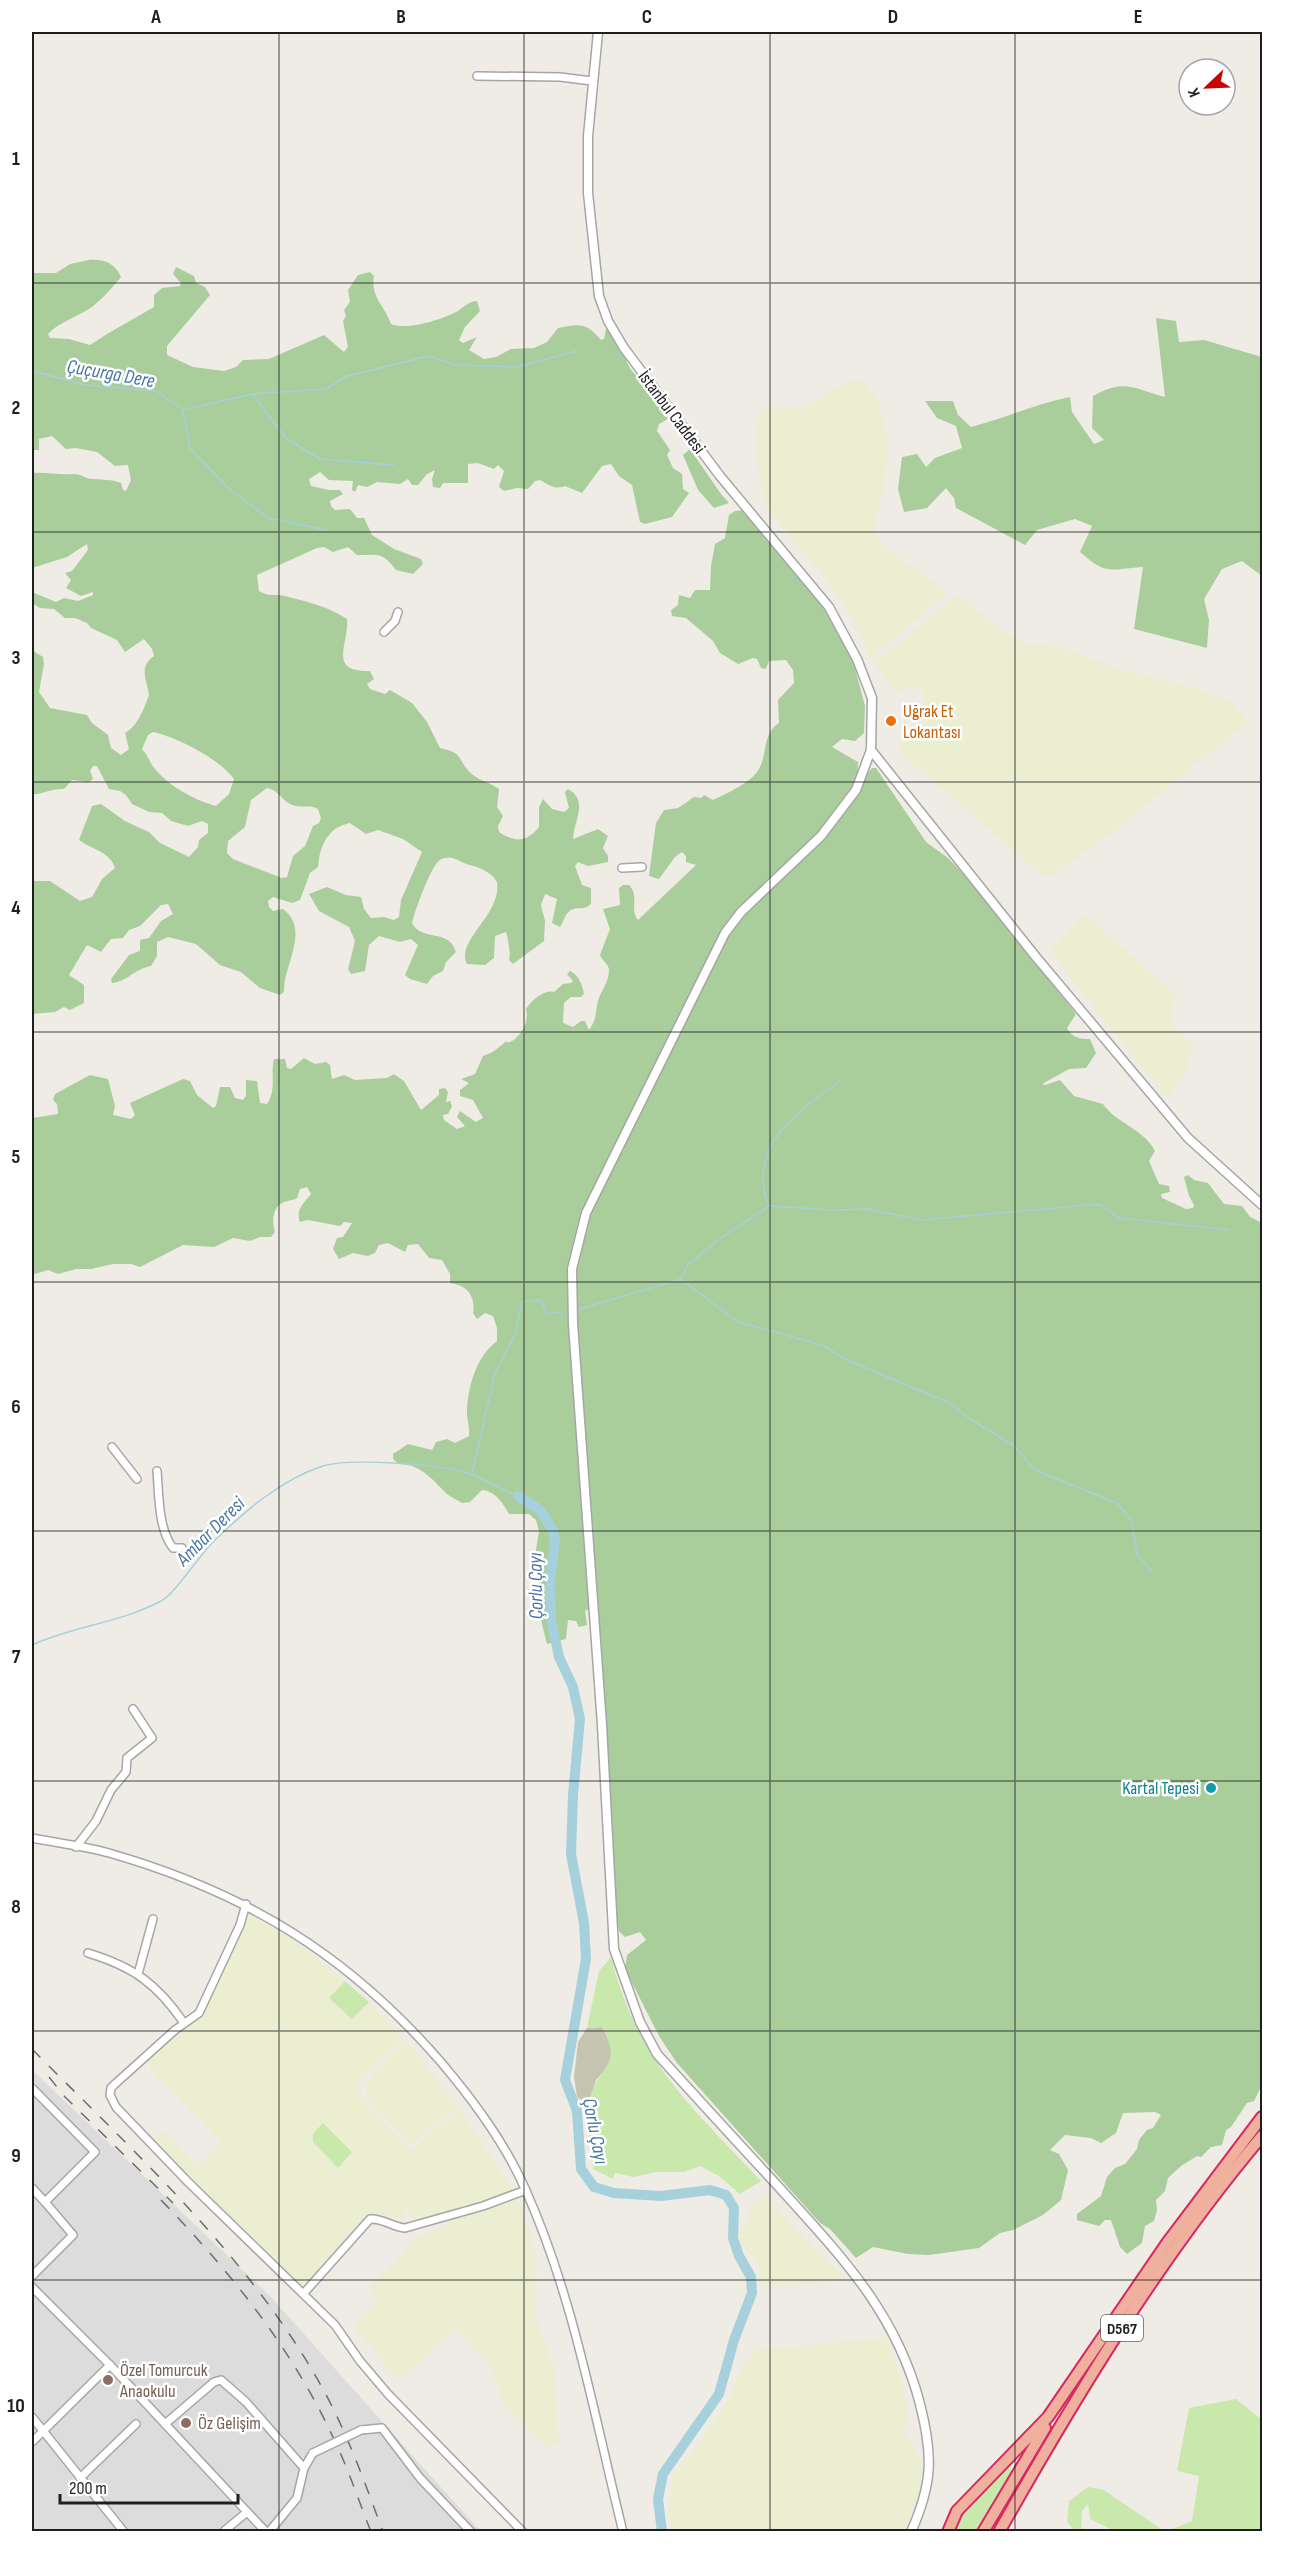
<svg xmlns="http://www.w3.org/2000/svg" width="1294" height="2563" font-family="'Sofia Sans Condensed',sans-serif">
<rect width="100%" height="100%" fill="#efece5"/>
<!-- residential -->
<path fill="#dddcdc" d="M32,2070L270,2296L480,2531H32Z"/>
<!-- construction -->
<path fill="#c4c4b1" d="M602,2027L612,2046L611,2063L596,2080L588,2105L577,2097L574,2077L578,2042L587,2028Z"/>
<!-- farmland -->
<g fill="#ebeed1">
<path d="M852,381L865,382L880,406L887,438L886,477L874,526L885,547L948,592L869,660L861,634L829,583L764,505L756,456L759,412L767,408H801Z"/>
<path d="M958,594L1005,633L1026,644L1060,647L1120,669L1192,687L1231,701L1249,721L1098,844L1055,873L1044,877L896,749L925,719V698L922,690L912,685L896,694L874,663Z"/>
<path d="M1082,917H1087L1175,994L1170,1022L1192,1045L1187,1071L1166,1097L1071,979L1050,949Z"/>
<path d="M254,1917L288,1935L345,1981L329,1998L352,2019L369,2002L403,2038L359,2082L357,2091L410,2150L460,2109L513,2191L427,2220H414L406,2209L402,2218L372,2213L364,2217L305,2284L301,2285L152,2140L163,2131L198,2165L221,2142L149,2069V2059L178,2032L200,2017L246,1919Z"/>
<path d="M406,2040L458,2106L410,2145L366,2097V2090L376,2070Z"/>
<path d="M518,2197L535,2251L536,2319L554,2368L559,2441L549,2449L504,2406L492,2367L455,2329L406,2375H394L353,2327L378,2298L369,2288L410,2247L409,2241L448,2224L449,2218Z"/>
<path d="M766,2197L847,2280L780,2287L760,2282L759,2266L736,2236L748,2219L752,2204Z"/>
<path d="M887,2338L904,2388L909,2423L903,2430L921,2458L922,2475L918,2499L904,2531H674L667,2512L673,2471L690,2455L731,2396L740,2370L757,2350Z"/>
</g>
<!-- grass -->
<g fill="#c9e8ac">
<path d="M611,1957C637,2061 691,2106 761,2181L740,2194L719,2176L700,2166L684,2172H657L633,2177L615,2173L613,2179L593,2169C592,2149 585,2123 589,2103C596,2065 625,2069 602,2027L587,2028L599,1971Z"/>
<path d="M345,1981L369,2002L352,2019L329,1998Z"/>
<path d="M323,2123L352,2152L338,2168L313,2142V2134Z"/>
<path d="M1236,2399L1262,2420V2531H1167L1192,2521L1199,2476L1177,2471L1189,2408Z"/>
<path d="M1011,2466C1012,2482 987,2516 978,2531L950,2532L968,2503Z"/>
<path d="M1088,2487L1104,2490L1164,2531H1115L1090,2519L1088,2504L1082,2511L1081,2531H1075L1067,2522L1069,2501Z"/>
</g>
<!-- forest -->
<g fill="#a9ce9b" fill-rule="evenodd">
<path d="M89,260C104,259 115,263 121,277C113,287 102,299 92,307C78,317 60,321 48,334L50,338L69,339L90,345L107,334L154,307V295L162,288L180,286L181,283L173,274L176,267L194,276L196,283L205,287L210,295L167,346V355L193,367L224,371L236,367L243,360L269,359L324,335L344,352L348,347L343,321L346,316L344,310L350,302L348,290L358,275L370,272L374,276C370,297 385,306 391,324C406,331 443,319 456,312C463,308 469,301 477,301L480,311L465,327L459,340L463,343L477,337L469,350L484,359L496,357L511,349L534,348L547,342L558,328C580,324 586,322 601,340L604,339L606,329L611,331L631,370L648,388L668,419L659,424L657,431L670,450L667,455L673,468L682,474L683,489L689,493L672,517L645,524L640,522L632,485L619,476L611,464L602,466L582,493L565,486C553,490 550,485 540,480L535,481L528,489L517,488L504,491L499,487L504,471L498,465L494,469L478,463L468,464V483H443L440,488L433,487L432,479L435,470L427,474L418,485H412L408,479L400,484L377,482L367,487L358,485L355,492L352,490L353,481L329,480L320,472L309,479L311,486L329,490H340L343,494L330,501L331,506L335,510L350,509L357,518H364L372,535L394,549L421,559L423,564L413,574L396,570C382,551 377,555 357,555L348,547L333,552L324,547L317,548L257,575L259,591C271,598 274,593 285,596C308,602 327,606 347,619C349,645 327,672 370,671L374,679L367,684L370,689L385,694L390,690L412,703L427,722L440,748C466,753 457,762 473,775C481,781 491,783 499,789L497,807L503,816L498,826L499,832C515,843 527,842 539,827V807L543,799L552,809L564,812L569,808L565,792L568,789C589,801 574,820 573,839L598,829L608,836L603,848L608,856V862L588,866L578,862L575,866L582,885L591,888V904C584,911 578,906 571,910C564,914 564,922 560,927L552,923L557,899L545,894L541,905L545,921L544,941L513,964L509,960C511,954 508,938 506,932L495,936L494,958L485,965L467,964C455,940 502,915 497,882C492,873 480,867 470,865C460,863 452,853 440,860C431,865 415,911 412,923C422,942 449,928 456,952L446,962L443,971L433,976L427,984L410,979L405,975L418,945L411,939L400,942L379,936L369,945L365,971L351,974L348,969L355,941L349,927L319,911L309,894L327,887L346,895L361,897L364,909L371,918L384,917L394,920L399,917L401,900L422,852L403,839L378,830L366,834L350,823C328,827 320,845 318,867L310,873L300,900L292,903L273,897L268,901L269,907L273,911L283,909C311,930 283,965 284,992L280,995L260,988L241,972L220,965L196,944L168,937L157,942V956L151,966C134,969 127,982 112,983L111,979L129,955L140,951V940L149,938L161,921L173,914L168,904L161,905L140,926L129,930L123,938L111,939L101,952L87,945L69,975L84,985V1003L70,1010L64,1007L55,1012L32,1014V881H50L80,901L92,897L102,879L115,868C110,851 90,849 79,840L92,806L101,804L125,821L149,832L160,843L189,857L198,847L199,840L208,833V824L202,821L188,826L171,821L162,813L149,812L132,804L126,795L120,791L109,789L97,766H93L90,771L93,779L89,782L72,780L64,789C52,788 41,795 32,794V650L43,657L44,664L39,692L50,708L87,715L92,723L108,735L111,748L121,755L129,749L125,733C138,726 144,708 149,695C147,680 138,667 154,656L152,649L144,639L125,652L117,640L91,628L87,623L75,618H65L54,609L40,608L32,603V592L56,602L64,598L78,601L93,595V592L81,596L66,588L71,580L65,573L72,571L88,550L87,544L67,557L32,568V473C46,472 59,475 74,474C81,474 86,479 93,479C104,480 111,479 121,483L123,490L126,491L131,480L128,465L115,466L97,452L76,448L66,449L52,436L39,439V450H32V273H56L70,264ZM153,732C176,737 220,759 234,779L229,794L216,806C194,800 166,785 152,765C149,760 147,754 142,749L148,735ZM267,788C278,790 281,799 290,804C299,809 310,804 318,809L321,818L319,823L313,826L305,846L293,856L287,877L282,878L233,859L227,853L228,841L245,827L251,800Z"/>
<path d="M1156,318L1176,321L1179,342L1204,340L1262,357V576L1242,561L1222,569L1204,599L1209,620L1207,648L1134,629L1143,567C1110,569 1107,576 1080,552L1092,526L1075,519L1037,530L1025,545L956,508L954,498L946,488L927,508L904,512L898,489L902,457L917,454L926,467L935,458L962,448L956,426L937,418L925,401H953L958,415L971,427C1005,418 1035,404 1070,397L1072,412L1094,444L1104,440L1092,428L1093,396C1125,378 1134,389 1165,397Z"/>
<path d="M690,449L721,494L729,503L714,508L698,490L683,455Z"/>
<path d="M745,510L827,613L852,657L865,706L864,733L855,741L842,739L832,747L858,762L857,780L863,779L872,768H876L926,842L948,858L971,882L1076,1014L1067,1028C1072,1038 1080,1039 1090,1039L1096,1053L1086,1068L1069,1069L1042,1084L1045,1085L1060,1080L1074,1096L1103,1104C1117,1124 1144,1129 1155,1151L1149,1161L1159,1184L1169,1186L1170,1192L1161,1194L1162,1198L1186,1209L1193,1208L1194,1205L1189,1196L1184,1177L1188,1175L1194,1180L1208,1183L1224,1204L1242,1206L1250,1217L1262,1223V2085L1254,2101L1247,2103L1231,2127L1226,2130L1222,2145L1211,2147L1201,2157L1197,2156L1181,2166L1168,2178L1165,2191L1156,2200L1157,2210L1154,2221L1145,2226L1142,2243L1127,2254L1120,2247L1111,2220H1105L1099,2226L1077,2220V2214L1101,2196L1107,2177L1115,2168L1125,2164L1137,2149L1139,2140L1147,2130L1153,2128L1161,2115L1155,2112L1123,2113L1116,2133L1101,2143L1091,2138L1065,2135L1050,2150L1059,2154L1068,2170L1061,2200L1043,2215L1013,2230L1000,2233L979,2248L929,2255L908,2254L873,2247L856,2258L830,2229L820,2223L677,2063L659,2036L625,1969L627,1955L646,1940L640,1932L625,1937L619,1931L615,1909L610,1796L607,1786L609,1770L602,1654L590,1608L585,1611L587,1625L579,1627L576,1621L568,1620L566,1639L547,1644L535,1596L537,1574L534,1562L539,1531L536,1520L529,1514H509C503,1503 495,1491 482,1490L470,1502L462,1503C457,1499 451,1498 446,1493C432,1479 420,1464 399,1464L393,1459V1454L408,1444L432,1450L436,1442L447,1439L455,1443L469,1436C470,1426 466,1417 467,1408C469,1383 477,1356 497,1341V1328L493,1316L485,1313L477,1319L473,1313C476,1295 466,1285 450,1283V1274L442,1260L429,1258L418,1244L408,1245L405,1252L388,1243L379,1245L375,1253L368,1256L353,1253L339,1259L333,1249L337,1238L343,1237L352,1223L344,1222L340,1226L308,1220L300,1222C295,1210 304,1203 311,1194L307,1187L300,1189L297,1198C292,1201 287,1200 282,1203C272,1208 272,1223 275,1232L271,1237H260L250,1241L233,1238L214,1247L183,1245L140,1267L131,1264H113L91,1269H76L58,1274L48,1270L35,1274L32,1271V1118L58,1114L57,1104L53,1100L55,1094L90,1075L108,1079L115,1106L113,1115L131,1119L135,1115L130,1103L183,1079L190,1081L197,1095L213,1108L216,1106L220,1087H230L235,1098L243,1100L246,1096V1080L257,1081L260,1103L267,1104C277,1089 270,1073 274,1059H285L287,1068L291,1069L304,1058L315,1064L326,1062L330,1065L332,1079L344,1075L355,1080L387,1078L394,1074L404,1081L421,1110L439,1095V1089L445,1088L448,1092L446,1102L450,1101L452,1106L448,1114L443,1115L444,1120L457,1129L465,1126L457,1117L460,1111L476,1122L483,1118L473,1100L460,1096V1090L469,1083L461,1079L475,1074L483,1056C493,1053 495,1050 503,1044C509,1038 504,1045 512,1041C521,1036 530,1020 526,1009C531,1001 544,989 554,992L563,984L571,983L573,981L567,974L570,971C578,974 583,986 584,994L581,997H571L564,1003L563,1023L573,1027L581,1021H585L589,1030C597,1020 595,1012 598,1001C601,990 609,983 609,970C609,964 602,961 600,955L610,929L603,909L620,905L619,888L623,885H629C640,896 629,909 638,920L696,865L686,862V856L682,852L675,857L659,879L649,876L656,823L664,810L678,808L694,797L701,798L704,795L713,800C726,794 752,782 759,769C768,753 762,734 779,723L778,700L794,683L793,670L786,660L769,661L766,669L761,668L757,659L753,658L738,664L720,653L713,641L686,618L672,616L671,610L678,605L679,595L690,598L695,590H710L711,566L715,544L725,538L729,515L735,511Z"/>
</g>
<g fill="none" stroke-linecap="round" stroke-linejoin="round">
<!-- stream -->
<g stroke="#a6d0dc" stroke-width="1.5">
<path d="M32,371L87,385L156,391L182,409"/>
<path d="M252,394L287,439L320,459L394,465"/>
<path d="M183,410L252,394L326,389L347,376L429,356L455,365L516,367L577,351"/>
<path d="M183,411L190,448L227,487L268,518L326,530"/>
<path d="M769,1206C745,1149 797,1111 838,1083"/>
<path d="M681,1279L688,1265L715,1242L769,1206L833,1210L867,1209L921,1220L1100,1204L1119,1218L1228,1230"/>
<path d="M580,1309L681,1279L738,1322L822,1345L847,1360L950,1403L970,1419L1013,1445L1035,1470L1117,1503L1131,1520L1137,1554L1151,1570"/>
<path d="M472,1474L495,1373L515,1335L522,1302L541,1300L547,1314L562,1312"/>
<path d="M32,1645C73,1626 120,1623 161,1601C175,1594 200,1554 215,1540C245,1511 282,1479 323,1466C348,1458 438,1464 464,1472C482,1478 500,1488 518,1496"/>
</g>
<!-- river -->
<path stroke="#a6d0dc" stroke-width="10" d="M518,1496L540,1510L553,1530L555,1542L550,1581L551,1619L559,1657L573,1687L580,1719L573,1795L571,1854L584,1923L586,1959L565,2080L577,2111L581,2169L594,2187L614,2193L661,2196L710,2190L726,2195L734,2208L733,2238L739,2256L751,2277L752,2293L734,2340L719,2394L663,2474L658,2499L662,2532"/>
<defs>
<g id="minor">
<path d="M477,76L560,77L592,81"/>
<path d="M384,632L395,621L398,612"/>
<path d="M622,868L642,867"/>
<path d="M112,1447L137,1479"/>
<path d="M157,1471C159,1494 158,1529 173,1548H182"/>
<path d="M32,1838C57,1843 84,1846 109,1853C245,1892 347,1954 440,2061C474,2101 506,2144 527,2193C574,2299 595,2419 623,2532"/>
<path d="M76,1847L96,1821L111,1790L126,1772L127,1758L152,1738L133,1709"/>
<path d="M246,1904L240,1925L199,2013L175,2030L115,2084L111,2088L110,2095L116,2107L188,2182L335,2325L360,2361L388,2394L523,2532"/>
<path d="M88,1953C134,1967 157,1984 184,2023"/>
<path d="M138,1974L153,1919"/>
<path d="M32,2088L95,2152L45,2202L73,2235L32,2276"/>
<path d="M32,2188L45,2202"/>
<path d="M32,2287L110,2365L266,2532"/>
<path d="M304,2293L370,2219C383,2218 392,2227 405,2228L483,2206L526,2190"/>
<path d="M32,2417L124,2532"/>
<path d="M165,2424L214,2382L221,2380L246,2402L304,2468"/>
<path d="M361,2430L382,2428L420,2478L471,2532"/>
<path d="M32,2442L110,2365"/>
<path d="M80,2478L136,2424"/>
<path d="M223,2532L247,2512"/>
<path d="M269,2532L297,2498L304,2468L313,2453"/>
</g>
<g id="tertiary">
<path d="M598,32L588,136V193L599,296L608,321L624,348L720,476L829,607L857,659L872,698L871,750L856,790L821,836L741,912L725,933L586,1213L572,1269L573,1324L602,1725L614,1949L640,2022L657,2054C697,2098 737,2142 777,2185C839,2254 896,2311 920,2404C933,2455 933,2483 911,2532"/>
<path d="M871,750L1036,957L1188,1138L1262,1205"/>
</g>
<g id="trunk">
<path d="M948,2532L957,2511L1048,2417L1167,2243L1262,2117"/>
<path d="M983,2532L1045,2428"/>
<path d="M999,2532C1077,2394 1160,2257 1262,2136"/>
</g>
</defs>
<!-- minor casing -->
<use href="#minor" stroke="#a6a6a6" stroke-width="10"/>
<!-- tertiary casing -->
<use href="#tertiary" stroke="#a6a6a6" stroke-width="11"/>
<!-- trunk casing -->
<use href="#trunk" stroke="#d72863" stroke-width="14"/>
<!-- minor -->
<use href="#minor" stroke="#fff" stroke-width="7"/>
<!-- tertiary -->
<use href="#tertiary" stroke="#fff" stroke-width="8"/>
<!-- trunk -->
<use href="#trunk" stroke="#f0b09e" stroke-width="10"/>
<!-- rail -->
<g stroke="#6d6d6d" stroke-width="1.5" stroke-dasharray="12 12" stroke-linecap="butt">
<path d="M32,2049C137,2155 250,2257 323,2389C348,2435 365,2483 383,2532"/>
<path d="M49,2077L65,2097L173,2203"/>
<path d="M161,2200C228,2269 290,2346 331,2433C347,2465 358,2499 371,2532"/>
</g>
<defs>
<path id="minor-bridge" d="M313,2453L361,2430"/>
</defs>
<!-- minor-bridge casing -->
<use href="#minor-bridge" stroke="#a6a6a6" stroke-width="10" stroke-linecap="butt"/>
<!-- minor-bridge -->
<use href="#minor-bridge" stroke="#fff" stroke-width="7"/>
</g>
<!-- grid -->
<path fill="none" stroke="#1f1f1f" stroke-width="1.5" stroke-opacity="0.55" d="M279,32V2532M524,32V2532M770,32V2532M1015,32V2532M32,283H1262M32,532H1262M32,782H1262M32,1032H1262M32,1282H1262M32,1531H1262M32,1781H1262M32,2031H1262M32,2280H1262"/>
<!-- markers -->
<circle fill="#e8710a" stroke="#fff" stroke-width="2" cx="891" cy="721" r="6"/>
<circle fill="#0f9aa8" stroke="#fff" stroke-width="2" cx="1211" cy="1788" r="6"/>
<g fill="#8d6e63" stroke="#fff" stroke-width="2">
<circle cx="108" cy="2380" r="6"/>
<circle cx="186" cy="2423" r="6"/>
</g>
<g text-anchor="middle" stroke-width="5" stroke-linejoin="round" paint-order="stroke">
<!-- shield labels -->
<rect fill="#fff" stroke="#626262" stroke-width="1.5" x="1101" y="2315" width="42" height="26" rx="4.5"/>
<g font-size="16" font-weight="bold" fill="#1f1f1f">
<text x="1122" y="2334">D567</text>
</g>
<!-- street labels -->
<g font-size="18" fill="#1f1f1f" stroke="#fff">
<text transform="translate(672 412) rotate(53)" y="6">İstanbul Caddesi</text>
</g>
<!-- food labels -->
<g font-size="18" fill="#c56008" stroke="#fff" text-anchor="start">
<text x="903" y="717">Uğrak Et<tspan x="903" dy="21">Lokantası</tspan></text>
</g>
<!-- culture labels -->
<g font-size="18" fill="#0d838f" stroke="#fff" text-anchor="end">
<text x="1199" y="1794">Kartal Tepesi</text>
</g>
<!-- education labels -->
<g font-size="18" fill="#785e54" stroke="#fff" text-anchor="start">
<text x="120" y="2376">Özel Tomurcuk<tspan x="120" dy="21">Anaokulu</tspan></text>
<text x="198" y="2429">Öz Gelişim</text>
</g>
<!-- water labels -->
<g font-size="20" font-style="italic" fill="#4a77a5" stroke="#fff">
<text transform="translate(111 373) rotate(10)" y="7">Çuçurga Dere</text>
<text transform="translate(210 1531) rotate(-45)" y="7">Ambar Deresi</text>
<text transform="translate(535 1586) rotate(-91)" y="7">Çorlu Çayı</text>
<text transform="translate(596 2131) rotate(79)" y="7">Çorlu Çayı</text>
</g>
</g>
<!-- border -->
<rect width="1294" height="2563" fill="none" stroke="#ffffff" stroke-width="66"/>
<!-- north arrow -->
<g transform="translate(1207 87) rotate(247)"><circle r="28" fill="#ffffff" stroke="#a5a5a5" stroke-width="1.5"/>
<path d="M0-4.5L10 22L0 15L-10 22Z" fill="#c90504"/>
<text y="-9" font-size="16" font-weight="bold" text-anchor="middle" fill="#1f1f1f">K</text>
</g>
<!-- scale -->
<path d="M60 2494v9h178v-9" fill="none" stroke="#1f1f1f" stroke-width="3"/>
<text x="69" y="2494" font-size="18" fill="#1f1f1f" stroke="#ffffff" stroke-width="4.5" paint-order="stroke">200 m</text>
<rect x="33" y="33" width="1228" height="2497" fill="none" stroke="#1f1f1f" stroke-width="2"/>
<g font-size="20" text-anchor="middle" font-weight="bold" fill="#1f1f1f">
<text x="156" y="23">A</text>
<text x="401" y="23">B</text>
<text x="647" y="23">C</text>
<text x="893" y="23">D</text>
<text x="1138" y="23">E</text>
<text x="16" y="165">1</text>
<text x="16" y="414">2</text>
<text x="16" y="664">3</text>
<text x="16" y="914">4</text>
<text x="16" y="1163">5</text>
<text x="16" y="1413">6</text>
<text x="16" y="1663">7</text>
<text x="16" y="1913">8</text>
<text x="16" y="2162">9</text>
<text x="16" y="2412">10</text>
</g>
</svg>
